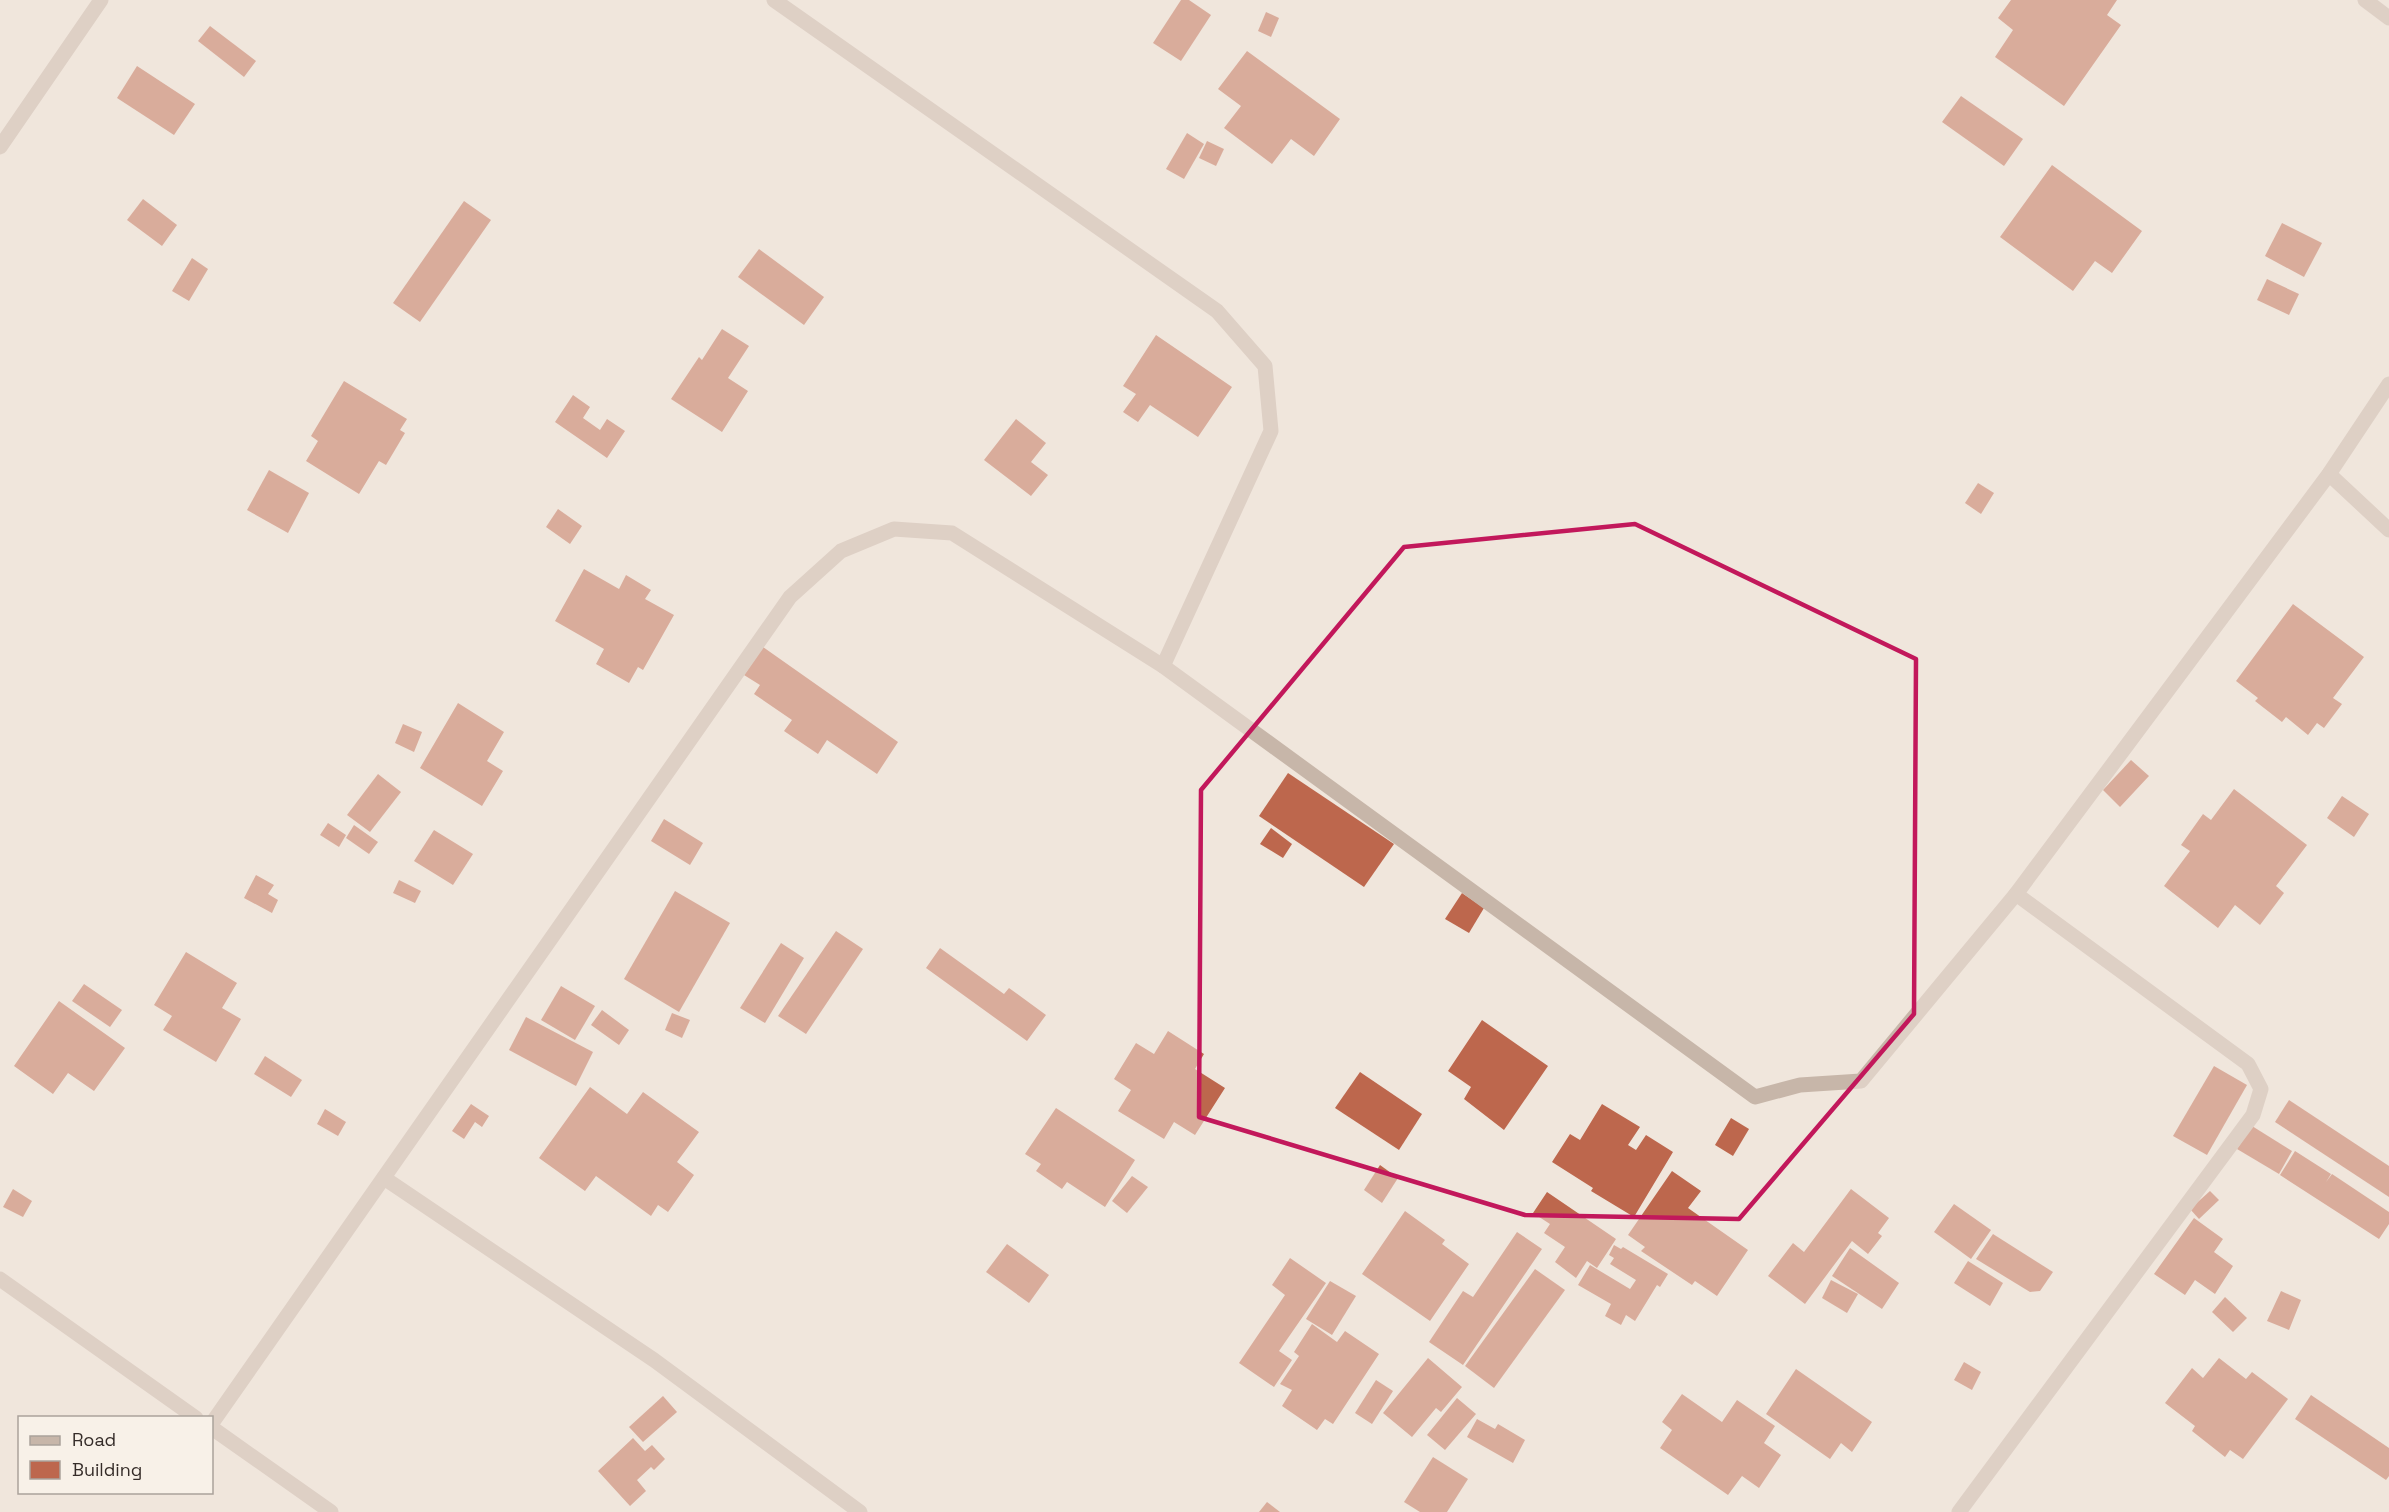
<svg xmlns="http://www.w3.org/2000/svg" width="2389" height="1512" font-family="'Space Grotesk',sans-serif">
<rect width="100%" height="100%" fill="#f0e6dc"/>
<!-- building -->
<g fill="#bd674d">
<path d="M1181,0H1189L1211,15L1181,61L1153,43Z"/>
<path d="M2011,0H2117L2107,15L2121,25L2064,106L1995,57L2013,30L1998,18Z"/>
<path d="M1266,12L1279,18L1271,37L1258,31Z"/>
<path d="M210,26L256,61L244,77L198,41Z"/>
<path d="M1247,51L1340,119L1314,156L1291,139L1272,164L1224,128L1241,106L1218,89Z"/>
<path d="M137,66L195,104L174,135L117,98Z"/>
<path d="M1961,96L2023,139L2004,166L1942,122Z"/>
<path d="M1187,133L1204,144L1184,179L1166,169Z"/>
<path d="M1207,141L1224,149L1216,166L1199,158Z"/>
<path d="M2052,165L2142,231L2112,273L2095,261L2073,291L2000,237Z"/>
<path d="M143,199L177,225L162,246L127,220Z"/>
<path d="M464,201L491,220L420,322L393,303Z"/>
<path d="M2282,223L2322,243L2304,277L2265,256Z"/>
<path d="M759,249L824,297L804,325L738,277Z"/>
<path d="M192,258L208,269L189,301L172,291Z"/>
<path d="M2267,279L2299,294L2289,315L2257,300Z"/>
<path d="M722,329L749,346L728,378L748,391L722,432L671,399L699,357L702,360Z"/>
<path d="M1156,335L1232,387L1198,437L1150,405L1138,422L1123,412L1136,394L1123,386Z"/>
<path d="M344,381L407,419L400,430L405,433L386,465L379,461L359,494L306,461L318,441L311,436Z"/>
<path d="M573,395L590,407L583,418L600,430L607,419L625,431L607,458L555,422Z"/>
<path d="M1016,419L1046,443L1031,462L1048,475L1031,496L984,460Z"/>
<path d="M269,470L309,493L288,533L247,510Z"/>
<path d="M1978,483L1994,493L1981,514L1965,503Z"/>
<path d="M558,509L582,526L570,544L546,527Z"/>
<path d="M584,569L619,589L626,575L651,590L645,599L674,615L643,670L638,667L629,683L596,664L604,649L555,621Z"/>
<path d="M2293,604L2364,657L2333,698L2342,704L2324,728L2317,723L2308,735L2286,717L2282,722L2255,701L2258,698L2236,681Z"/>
<path d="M763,647L898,742L877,774L827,740L818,754L784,731L792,720L754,694L760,685L744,675Z"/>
<path d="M458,703L504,732L487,761L503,771L482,806L420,768Z"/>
<path d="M403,724L422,732L414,752L395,743Z"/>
<path d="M2131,760L2149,776L2120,807L2103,790Z"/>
<path d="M1288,773L1394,844L1364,887L1259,816Z"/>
<path d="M378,774L401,792L370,832L347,815Z"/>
<path d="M2234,789L2307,845L2276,886L2284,893L2260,925L2235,905L2218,928L2164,886L2190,851L2181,845L2203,814L2211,820Z"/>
<path d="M2342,796L2369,814L2354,837L2327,818Z"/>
<path d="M664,819L703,843L690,865L651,841Z"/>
<path d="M328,823L346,835L339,847L320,835Z"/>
<path d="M354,825L378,842L369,854L346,838Z"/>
<path d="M1271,828L1292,844L1283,858L1260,844Z"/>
<path d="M434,830L473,854L453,885L414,861Z"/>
<path d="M256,875L274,885L268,894L278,900L272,913L244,898Z"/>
<path d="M399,880L421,891L415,903L393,893Z"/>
<path d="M675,891L730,923L679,1012L624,979Z"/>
<path d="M1462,893L1484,908L1469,933L1445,919Z"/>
<path d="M836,931L863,949L806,1034L778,1016Z"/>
<path d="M781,943L804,958L765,1023L740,1008Z"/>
<path d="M940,948L1004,994L1009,988L1046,1015L1027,1041L926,968Z"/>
<path d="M186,952L237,983L222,1008L241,1019L216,1062L163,1030L172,1016L154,1005Z"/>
<path d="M84,984L122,1010L110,1027L72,1001Z"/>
<path d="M561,986L595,1006L575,1040L541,1020Z"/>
<path d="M59,1001L125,1048L94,1091L68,1073L53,1094L14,1066Z"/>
<path d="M602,1010L629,1030L619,1045L591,1025Z"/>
<path d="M672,1013L690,1020L682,1038L665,1030Z"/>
<path d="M526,1017L593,1052L576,1086L509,1050Z"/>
<path d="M1482,1020L1548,1066L1504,1130L1464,1099L1471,1087L1448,1071Z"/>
<path d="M1168,1031L1204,1054L1195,1069L1225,1088L1195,1135L1174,1122L1164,1139L1118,1111L1131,1090L1114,1079L1136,1043L1154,1054Z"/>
<path d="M265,1056L302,1080L291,1097L254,1074Z"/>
<path d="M2214,1066L2247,1085L2207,1155L2173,1136Z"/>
<path d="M1360,1072L1422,1114L1399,1150L1335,1108Z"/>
<path d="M590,1087L627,1114L643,1092L699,1132L677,1162L694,1175L668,1212L658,1205L651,1216L596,1176L585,1191L539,1158Z"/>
<path d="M2289,1100L2389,1166V1197L2275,1122Z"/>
<path d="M471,1104L489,1116L482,1127L475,1122L464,1139L452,1131Z"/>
<path d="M1602,1104L1640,1127L1628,1145L1636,1150L1646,1135L1673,1152L1634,1217L1591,1191L1593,1188L1552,1162L1570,1134L1580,1140Z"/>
<path d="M1056,1108L1135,1160L1105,1207L1067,1182L1062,1189L1036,1171L1041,1164L1025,1154Z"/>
<path d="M325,1109L346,1122L338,1136L317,1124Z"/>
<path d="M1731,1118L1749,1129L1733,1156L1715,1145Z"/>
<path d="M2252,1126L2292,1151L2279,1174L2237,1149Z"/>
<path d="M2295,1151L2331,1174L2326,1182L2332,1174L2389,1212V1224L2379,1239L2280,1175Z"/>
<path d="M1380,1165L1398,1178L1382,1203L1364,1190Z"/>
<path d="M1672,1171L1701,1191L1688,1208L1748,1250L1717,1296L1695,1281L1692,1285L1641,1251L1645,1247L1628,1235Z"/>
<path d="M1132,1176L1148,1187L1127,1213L1112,1201Z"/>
<path d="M13,1189L32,1201L23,1217L3,1207Z"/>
<path d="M1851,1189L1889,1218L1878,1233L1882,1236L1868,1254L1852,1241L1805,1304L1768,1276L1793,1243L1804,1252Z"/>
<path d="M2210,1191L2219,1200L2199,1219L2190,1209Z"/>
<path d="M1547,1192L1616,1239L1597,1268L1587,1261L1576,1278L1555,1262L1565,1247L1544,1233L1550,1224L1533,1213Z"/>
<path d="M1954,1204L1991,1230L1971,1259L1934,1232Z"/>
<path d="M1405,1211L1445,1240L1442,1244L1469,1264L1430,1321L1362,1274Z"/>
<path d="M2194,1218L2223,1239L2214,1252L2233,1266L2215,1294L2195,1280L2185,1295L2154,1274Z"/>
<path d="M1517,1232L1542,1249L1463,1365L1429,1342L1463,1291L1473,1297Z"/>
<path d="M1993,1234L2053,1272L2040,1291L2030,1292L1976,1259Z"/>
<path d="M1007,1244L1049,1275L1029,1303L986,1272Z"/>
<path d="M1614,1245L1621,1249L1623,1247L1668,1274L1660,1287L1657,1285L1635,1321L1626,1315L1621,1325L1605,1316L1611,1304L1578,1285L1590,1265L1630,1289L1636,1280L1610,1264L1614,1258L1609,1255Z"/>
<path d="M1850,1248L1899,1283L1882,1309L1832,1276Z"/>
<path d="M1290,1258L1326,1283L1279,1351L1292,1360L1274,1387L1239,1363L1285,1295L1272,1285Z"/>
<path d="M1968,1261L2003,1283L1990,1306L1954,1283Z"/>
<path d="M1535,1269L1565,1290L1494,1388L1465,1366Z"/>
<path d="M1831,1280L1858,1294L1847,1313L1822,1298Z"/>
<path d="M1330,1281L1356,1296L1332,1335L1306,1319Z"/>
<path d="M2281,1291L2301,1300L2289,1330L2267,1321Z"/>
<path d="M2225,1297L2247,1318L2233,1332L2212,1312Z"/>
<path d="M1312,1324L1337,1342L1345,1331L1379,1354L1333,1424L1325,1419L1317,1430L1282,1406L1292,1390L1280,1384L1299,1356L1294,1352Z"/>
<path d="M1428,1358L1462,1387L1441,1412L1436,1408L1412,1437L1383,1413Z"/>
<path d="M2219,1358L2246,1379L2252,1372L2288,1399L2243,1459L2230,1450L2225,1457L2192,1431L2195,1426L2165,1403L2192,1368L2203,1378Z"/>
<path d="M1964,1362L1981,1372L1972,1390L1954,1380Z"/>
<path d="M1796,1369L1872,1422L1852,1452L1841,1443L1830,1459L1766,1414Z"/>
<path d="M1376,1380L1393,1391L1372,1424L1355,1413Z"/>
<path d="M1682,1394L1722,1422L1737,1400L1775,1426L1764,1443L1781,1455L1759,1488L1742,1476L1728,1495L1660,1448L1672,1430L1662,1422Z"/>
<path d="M2311,1395L2389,1448V1476L2386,1480L2295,1419Z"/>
<path d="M663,1396L677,1412L643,1442L629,1427Z"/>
<path d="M1457,1398L1476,1414L1445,1450L1427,1435Z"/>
<path d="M1477,1419L1495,1429L1498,1424L1525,1440L1513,1463L1467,1437Z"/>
<path d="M633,1438L645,1451L652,1445L665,1459L654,1470L651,1467L637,1480L646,1491L630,1506L598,1471Z"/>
<path d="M1433,1457L1468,1479L1447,1512H1420L1404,1502Z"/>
<path d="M1267,1502L1280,1512H1259Z"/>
</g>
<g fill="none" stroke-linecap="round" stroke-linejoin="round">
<!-- street -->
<g stroke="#c7b6a9" stroke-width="15">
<path d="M774,0L1217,311L1265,366L1271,431L1163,666"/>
<path d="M2365,0L2389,18"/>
<path d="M0,147L101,0"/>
<path d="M2329,474L2389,530"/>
<path d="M384,1178L654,1360L860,1512"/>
<path d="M0,1279L196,1418"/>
<path d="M212,1423L790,597L841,551L894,529L952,533L1163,666L1755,1097L1800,1085L1861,1081L2016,894L2329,474L2389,384"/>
<path d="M212,1428L331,1512"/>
<path d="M1959,1512L2253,1115L2261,1089L2248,1064L2016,894"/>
</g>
</g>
<!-- marked area -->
<path d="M0 0H2389V1512H0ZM1635,524L1916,659L1914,1014L1739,1219L1525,1215L1199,1117L1201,790L1404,547Z" fill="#f0e6dc" fill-opacity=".55" fill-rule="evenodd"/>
<path fill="none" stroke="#c2185b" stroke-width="4.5" stroke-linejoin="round" d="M1635,524L1916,659L1914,1014L1739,1219L1525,1215L1199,1117L1201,790L1404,547Z"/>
<!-- legend -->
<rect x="18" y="1416" width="195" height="78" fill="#f8f1e8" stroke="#aaa29b" stroke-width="1.5"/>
<rect x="30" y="1436" width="30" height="9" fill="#c7b6a9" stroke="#aaa29b" stroke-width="1.5"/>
<text x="72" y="1446" font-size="18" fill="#352c28">Road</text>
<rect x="30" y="1461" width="30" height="18" fill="#bd674d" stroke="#aaa29b" stroke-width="1.5"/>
<text x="72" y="1476" font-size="18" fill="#352c28">Building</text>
</svg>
